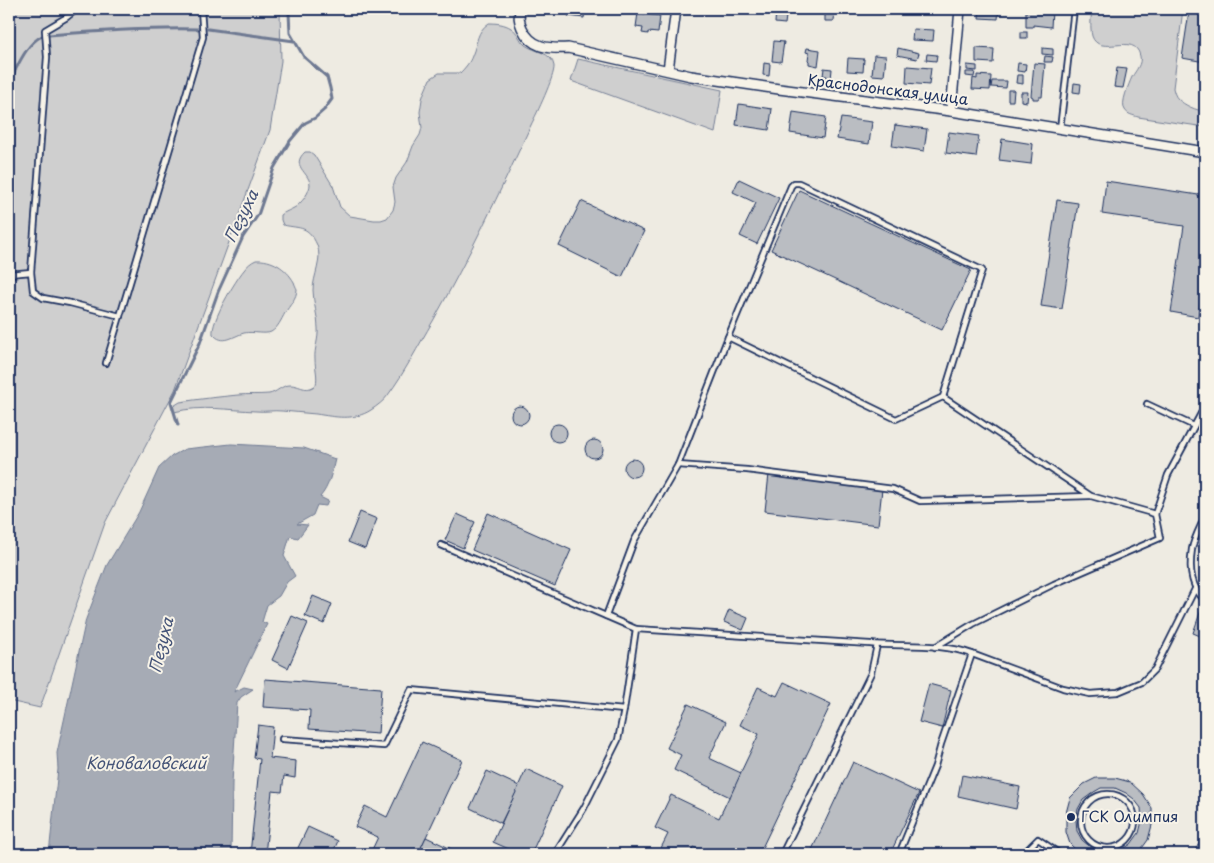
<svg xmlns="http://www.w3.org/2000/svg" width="1214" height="863" font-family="'Playpen Sans',sans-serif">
<rect width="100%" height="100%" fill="#eeebe2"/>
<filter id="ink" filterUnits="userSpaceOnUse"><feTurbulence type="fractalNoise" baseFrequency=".02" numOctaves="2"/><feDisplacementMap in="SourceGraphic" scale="10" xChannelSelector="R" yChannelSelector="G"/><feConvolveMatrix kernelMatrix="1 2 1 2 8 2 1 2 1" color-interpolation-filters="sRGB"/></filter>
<g filter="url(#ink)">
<!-- green -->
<g fill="#cfcfcf" stroke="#757f96">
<path d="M14,9H280L281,61L270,130L175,390L105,523L40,708L9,701V104Z"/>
<path d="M1092,9H1183L1173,88C1174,92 1175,96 1178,99C1184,105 1197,111 1205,111V127L1138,117C1133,115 1128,115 1125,110C1120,104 1129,84 1132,77C1136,70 1142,64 1140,56C1135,31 1099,58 1092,36C1090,27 1091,17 1092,9Z"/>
<path d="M489,23C497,23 505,24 511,28C518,32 519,40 525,45C535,52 552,52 554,66C555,76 536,115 531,125C500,192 469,257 433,321C418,346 405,372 388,395C384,401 377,406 371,410C354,421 335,417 316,414C305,413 293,412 282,411C274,410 265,412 256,411C228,410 201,405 174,412L172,407L180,402C199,399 218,397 238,395C248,394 258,395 269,394C276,393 282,385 290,385C301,385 305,393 316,385C318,375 315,369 315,359C314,349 319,339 318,328C318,316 313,303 313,290C313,276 323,260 317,245C308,225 301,229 283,225L281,220V215C287,210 296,209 301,202C305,198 310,190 310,184C309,172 290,166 305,152H310L314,155L333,186L340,207L350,216L374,220H381L387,218L393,210L395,202L393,187L396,178L407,162L413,146L420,135L422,128L420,112L422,99L424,93L430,79L439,73H460C465,68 470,62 472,56C478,42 476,32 489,23Z"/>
<path d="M578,59L722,90L715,133L571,81Z"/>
<path d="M256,260C272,259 286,268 294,282C295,285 296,287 297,289C297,298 289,306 285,313C281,320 278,328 271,332C264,335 253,331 244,333C233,336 223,346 213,334C211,321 235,281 244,270C247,266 251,262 256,260Z"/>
</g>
<!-- water -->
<path fill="#a6abb5" stroke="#6e7992" d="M231,444L304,448L335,459C332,472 329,487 320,497L328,501L326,506L317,505L313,515L297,524L308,525L298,538L290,536L284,556L295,576L287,582L279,596L267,605L262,622L267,624L234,692L244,687L253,689L241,697L237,703L232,783L231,854H49L58,769L57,753L86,619L107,565L139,512L159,468L172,456L185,449Z"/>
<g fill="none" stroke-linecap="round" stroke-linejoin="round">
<!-- stream -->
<g stroke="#6e7992" stroke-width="3">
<path d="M208,29L294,41"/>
<path d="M49,35C99,31 149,28 198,29"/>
<path d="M9,82C18,66 26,44 42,36"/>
<path d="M178,425L171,402L200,343L218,292L243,237L258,215L274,168L290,141L305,123L315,118L324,110L332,99L330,88L327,77L304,57L290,33L289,13L290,9"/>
</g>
</g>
<!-- building -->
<g fill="#babdc2" stroke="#1b2f5e">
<path d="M569,9H585L584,18L568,16Z"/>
<path d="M740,9H751V14L739,13Z"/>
<path d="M776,9H787L785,24L775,23Z"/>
<path d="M825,9H835L834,21H825Z"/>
<path d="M980,9H999L998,19L979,18Z"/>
<path d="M1026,10L1052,11L1051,27L1033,25V27H1026Z"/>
<path d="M1189,12L1205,14V62L1182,58Z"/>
<path d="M638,13L660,16L658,33L648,32V34L642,33L643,28L636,27Z"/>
<path d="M913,29L934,30L933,41L912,40Z"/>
<rect x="1021" y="32" width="6" height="6"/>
<path d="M774,41L784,42L781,62L772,61Z"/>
<path d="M807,48L820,50L818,66L809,64V61L808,60L809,53L806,52Z"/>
<path d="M898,48L919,53L917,59L897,55Z"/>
<path d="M976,48L994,49L993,63L976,62Z"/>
<path d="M1042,48L1053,49V55L1042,54Z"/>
<path d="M927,54L937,55L936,61L926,60Z"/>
<path d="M874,55L886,56L884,76L872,75Z"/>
<path d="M1045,56L1053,57L1052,62H1044Z"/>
<path d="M848,58L864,59L863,72L847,71Z"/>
<path d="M764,63L770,64L769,76L763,75Z"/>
<path d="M1018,63L1026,64L1025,72L1017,71Z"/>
<path d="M1034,63L1045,64L1042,97H1039L1038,99H1033V97L1031,96Z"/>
<path d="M967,65L977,66V71L967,70Z"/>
<path d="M907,66L931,68L929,85L906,83Z"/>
<path d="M824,68L832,69L831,79H827V76H823Z"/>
<path d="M1117,68L1127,69L1123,88L1114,87Z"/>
<path d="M966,72H975L974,77L966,76Z"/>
<path d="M977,75L991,76L990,90L972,89L973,78L977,79Z"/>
<path d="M1017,75H1023V84L1016,83Z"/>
<path d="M992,81H1007L1006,88L991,87Z"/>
<path d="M1074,83L1081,84L1080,93L1073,92Z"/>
<path d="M1008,90H1014L1013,101H1008Z"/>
<path d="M1021,92H1028L1027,102L1021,101Z"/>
<path d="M739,104L772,109L769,130L736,125Z"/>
<path d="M793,112L826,117L823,138L790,133Z"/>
<path d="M841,118L872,122L869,144L837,139Z"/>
<path d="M895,125L927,129L924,151L892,146Z"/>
<path d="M949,132L979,136L976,157L946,153Z"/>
<path d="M1002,139L1033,144L1031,164L999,160Z"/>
<path d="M739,179L779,198L757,244L740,236L756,203L733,192Z"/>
<path d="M1106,181L1205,196V270L1198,317L1171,312L1184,226L1102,214Z"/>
<path d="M799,190L971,270L942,330L771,250Z"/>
<path d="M1057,200L1078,203L1062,309L1041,306Z"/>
<path d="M581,201L644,231L622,277L559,246Z"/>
<circle cx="520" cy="415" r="9"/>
<circle cx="558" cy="433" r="9"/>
<circle cx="594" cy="449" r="9"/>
<circle cx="633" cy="468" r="9"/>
<path d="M769,474L882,489L878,525L765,511Z"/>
<path d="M360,512L377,519L365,549L348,542Z"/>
<path d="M488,513L571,550L555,586L472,550Z"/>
<path d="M457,514L475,522L463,548L445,540Z"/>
<path d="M313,596L332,604L324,624L305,616Z"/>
<path d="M729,610L748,618L743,630L724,622Z"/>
<path d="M1201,610L1205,612V638L1193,633Z"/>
<path d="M292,616L308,623L288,668L272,660Z"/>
<path d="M265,679L381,688L378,734L309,729L310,710L263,707Z"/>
<path d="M784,682L831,704L759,854H703L704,852L693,847L690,854H673L661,848L668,834L655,828L671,795L719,818L759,734L740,725L758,687L777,696Z"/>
<path d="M929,684L951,690L942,728L919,722Z"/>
<path d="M688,704L726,722L709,758L741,773L730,797L674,770L681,755L667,748Z"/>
<path d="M258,725L273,727L270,758L296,761L295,778L284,776L282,792L272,791L265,854H250L260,759L254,758Z"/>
<path d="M9,728L15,729L9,756Z"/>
<path d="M422,742L462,760L426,837L418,854H370L378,837L355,827L365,806L387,817Z"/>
<path d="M853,762L919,793L890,854H810Z"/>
<path d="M526,769L562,786L531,854H520L493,842Z"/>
<path d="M487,771L519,786L501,823L470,808Z"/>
<path d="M962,775L1020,787L1016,809L958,796Z"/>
<path d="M1096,778H1115L1130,782L1143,794L1152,808V825L1148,840L1140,851L1136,854H1100V852L1122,850L1131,844L1139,833L1142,821L1141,808L1134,799L1126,793L1115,788H1101L1094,792L1083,800L1078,809L1076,820L1077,831L1082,840L1094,850L1093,854H1080L1070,844L1066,832V813L1070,798L1084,784Z"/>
<path d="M308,827L338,841L332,854H295Z"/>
<path d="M1205,832V854H1200L1195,851Z"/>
<path d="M426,837L462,854H418Z"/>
</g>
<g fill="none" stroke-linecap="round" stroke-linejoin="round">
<defs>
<g id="lane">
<path d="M1060,129L1074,9"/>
<path d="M31,272L47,57L45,30L67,17L77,9"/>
<path d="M9,274L31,272L33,291L43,298L70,303L120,316"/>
<path d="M728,337L896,419L943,397L1091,496L1155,514"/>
<path d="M106,363L203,37L201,9"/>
<path d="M1147,404L1194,426"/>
<path d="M678,465L747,470L893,489L920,501L1090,496"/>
<path d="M1155,514L1168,475L1205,406"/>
<path d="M1205,516C1201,526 1194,538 1192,549C1189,568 1190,587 1205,600"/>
<path d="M441,545L636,629"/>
<path d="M606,616L634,541L678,465L728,337L791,186L794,183H799L982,270L943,397"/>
<path d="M935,647L973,624L1054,584L1160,538L1155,514"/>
<path d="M972,654L1063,688L1090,694L1118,692L1142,682L1155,669L1195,589"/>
<path d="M282,739L384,746L411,690L624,710"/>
<circle cx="1108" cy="821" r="27"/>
<path d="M555,854L584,808L618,740L624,710L636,629C714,634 792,639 870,644C903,647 940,642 972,654L941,744L935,766L899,854"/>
<path d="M782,854L871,673L877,645"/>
<path d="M1023,854L1038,839L1060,854"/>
<path d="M1096,854L1099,847"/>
</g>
<g id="street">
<path d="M521,9C518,16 519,21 522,28C531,48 548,49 568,48L691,76L779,89L951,111L1205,152"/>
<path d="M668,70L676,9"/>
<path d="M951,111L960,9"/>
</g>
</defs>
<!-- lane casing -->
<use href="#lane" stroke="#1b2f5e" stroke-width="8"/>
<!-- street casing -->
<use href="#street" stroke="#1b2f5e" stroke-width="12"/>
<!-- lane -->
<use href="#lane" stroke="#f7f3e8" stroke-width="4.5"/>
<!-- street -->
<use href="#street" stroke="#f7f3e8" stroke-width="9"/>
</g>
</g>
<!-- markers -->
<circle fill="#1b2f5e" stroke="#f7f3e8" stroke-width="2" cx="1071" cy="817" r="5"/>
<g text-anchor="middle" stroke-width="4" stroke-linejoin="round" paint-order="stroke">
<!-- street labels -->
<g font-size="15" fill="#1b2f5e" stroke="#f7f3e8">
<text transform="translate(888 90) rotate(7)" y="5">Краснодонская улица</text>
</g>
<!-- poi labels -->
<g font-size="15" fill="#1b2f5e" stroke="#f7f3e8" text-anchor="start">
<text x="1081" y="822">ГСК Олимпия</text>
</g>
<!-- water labels -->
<g font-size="16" font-style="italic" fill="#455478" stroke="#f7f3e8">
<text transform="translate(241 216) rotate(-64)" y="6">Пезуха</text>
<text transform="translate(161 645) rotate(-76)" y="6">Пезуха</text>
<text x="146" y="769">Коноваловский</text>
</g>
</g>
<!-- margin -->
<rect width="1214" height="863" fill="none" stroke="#f7f3e8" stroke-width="30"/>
<rect x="15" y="15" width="1184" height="833" fill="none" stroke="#1b2f5e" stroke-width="2" filter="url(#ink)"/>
</svg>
